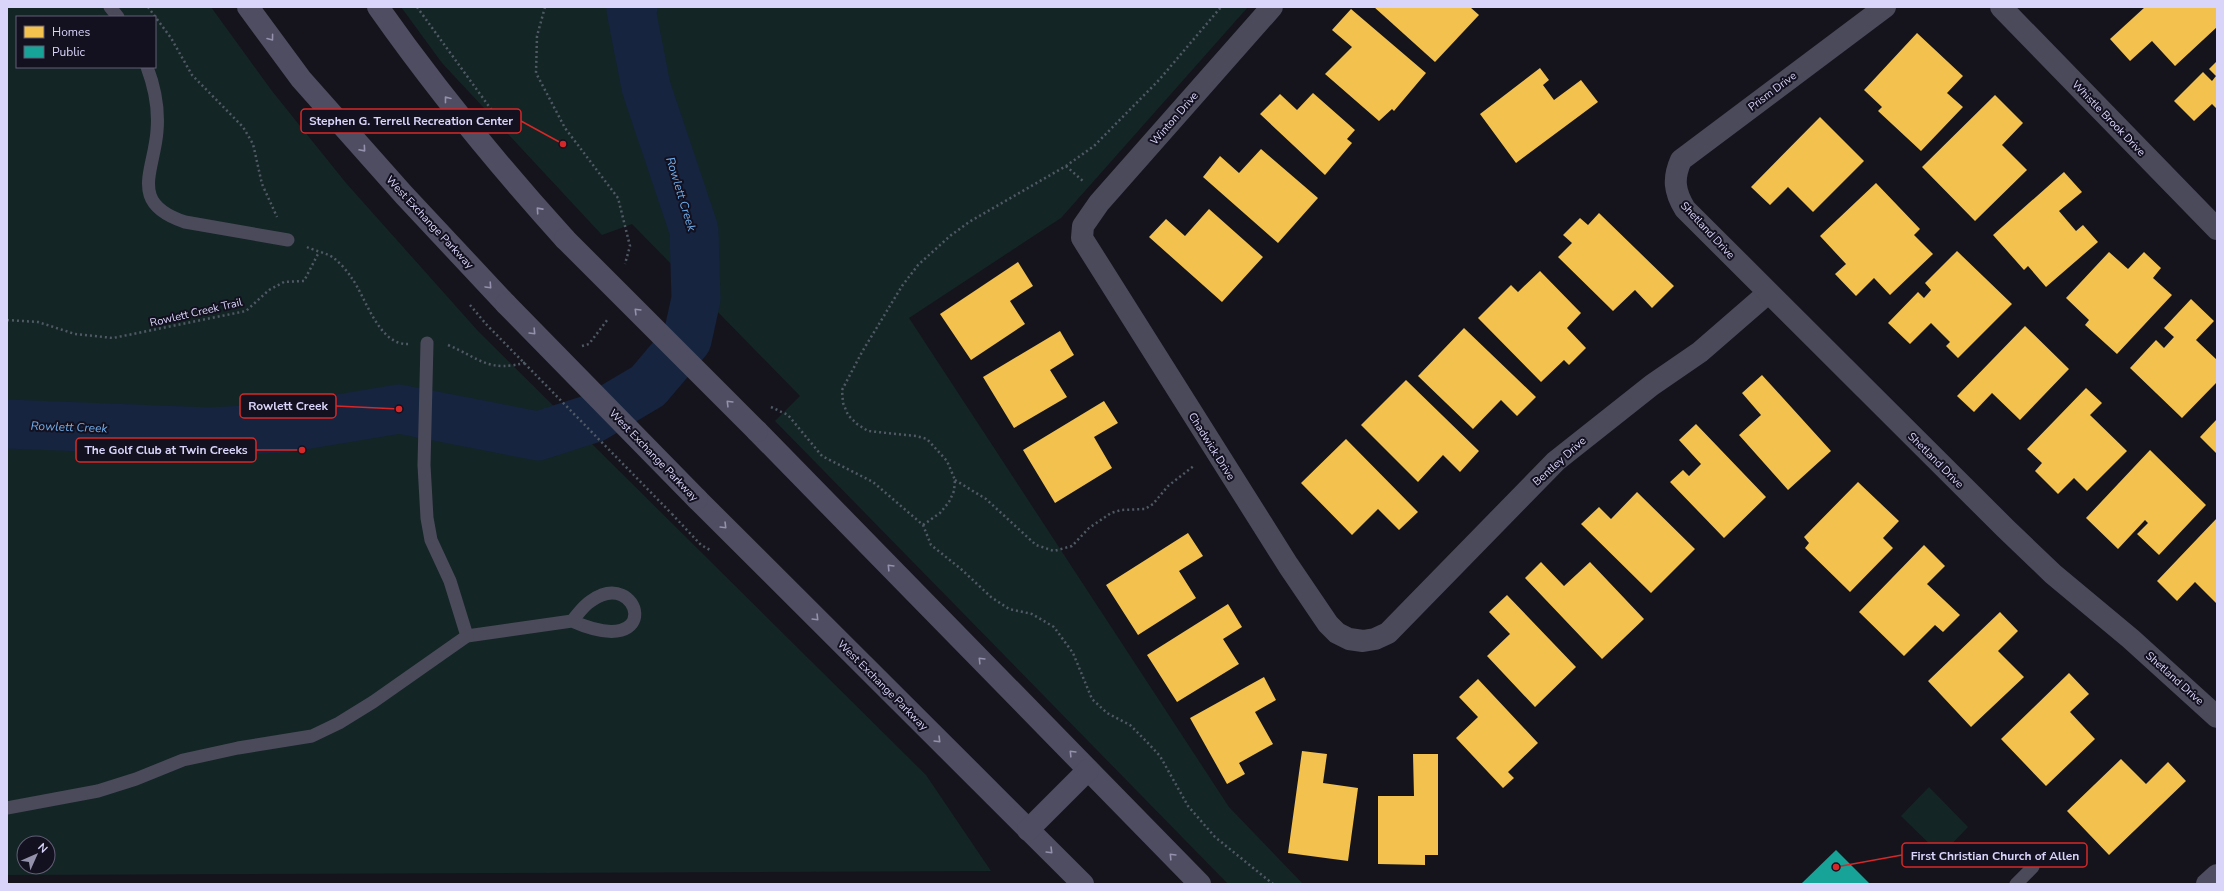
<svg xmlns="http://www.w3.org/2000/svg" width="2224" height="891" font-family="'Nunito Sans',sans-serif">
<rect width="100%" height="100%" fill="#15141c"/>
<!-- green -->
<g fill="#142526" fill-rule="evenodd">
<path d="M7,7H211L272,91L346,183L478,331L926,775L991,871L7,875ZM17,17H155V67H17ZM24,843H48V867H24Z"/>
<path d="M401,7H1248L1061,218L909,318L1229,807L1303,884H1228L775,421L800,396L632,224L602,235L442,63Z"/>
<path d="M1929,787L1968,827L1941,855L1901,816Z"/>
</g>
<!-- homes -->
<g fill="#f2c14e">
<path d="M1374,7H1470L1479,15L1435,62Z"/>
<path d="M2145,7H2217V27L2175,66L2152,41L2130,61L2110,39Z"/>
<path d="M1351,9L1426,73L1394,111L1392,109L1379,121L1325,74L1352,47L1332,30Z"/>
<path d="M1917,33L1963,76L1947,93L1963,107L1921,151L1878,111L1882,107L1864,90Z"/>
<path d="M2217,61V109L2212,104L2194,121L2174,101L2203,72L2212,81L2216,76L2209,69Z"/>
<path d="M1540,68L1549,80L1543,85L1554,100L1581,80L1598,102L1516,163L1480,114Z"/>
<path d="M1313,93L1355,130L1347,139L1352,143L1325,175L1260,114L1280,94L1297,110Z"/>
<path d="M1995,95L2023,123L2002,145L2027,170L1975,221L1922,167Z"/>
<path d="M1820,117L1864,161L1813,212L1788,187L1770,205L1751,187Z"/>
<path d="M1261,149L1318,198L1278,243L1203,177L1220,156L1239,173Z"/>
<path d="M2064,172L2082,192L2059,211L2076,231L2083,225L2098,242L2046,287L2028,266L2024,270L1993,235Z"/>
<path d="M1876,183L1920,229L1914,235L1933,254L1890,295L1874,278L1856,296L1835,274L1846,264L1820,236Z"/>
<path d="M1209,209L1263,257L1222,302L1149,237L1166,219L1185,236Z"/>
<path d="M1599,213L1674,286L1652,308L1635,290L1613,311L1558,257L1572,243L1563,235L1580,218L1588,225Z"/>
<path d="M1957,251L2012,304L1958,358L1946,346L1950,342L1931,323L1910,344L1888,323L1918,292L1924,298L1931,290L1925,283Z"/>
<path d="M2109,252L2128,269L2144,252L2161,268L2153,278L2172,295L2117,354L2085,325L2089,320L2066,298Z"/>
<path d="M1018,262L1033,286L1010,301L1025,324L971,360L940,314Z"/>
<path d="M1540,271L1581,313L1567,328L1586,348L1569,365L1564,360L1541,382L1478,318L1511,285L1518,292Z"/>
<path d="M2191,299L2214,321L2196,340L2217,360V382L2182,418L2130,368L2156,340L2164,348L2174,337L2164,328Z"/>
<path d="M2025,326L2069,369L2020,420L1992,393L1974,412L1957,396Z"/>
<path d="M1464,328L1536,397L1517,416L1501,400L1473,429L1418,376Z"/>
<path d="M1060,331L1074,355L1050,370L1067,397L1014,428L983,377Z"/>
<path d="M1762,375L1831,451L1788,490L1739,435L1761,415L1742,393Z"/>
<path d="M1406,380L1479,451L1460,472L1443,455L1418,482L1361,425Z"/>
<path d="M2086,388L2102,403L2090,415L2127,451L2087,491L2074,478L2058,494L2035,471L2042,463L2027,449Z"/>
<path d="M1104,401L1118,423L1094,437L1112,468L1055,503L1023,450Z"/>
<path d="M2217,419V454L2200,437Z"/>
<path d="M1696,424L1766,497L1724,538L1670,482L1683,470L1689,476L1701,464L1679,440Z"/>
<path d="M1346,439L1418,512L1399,530L1378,509L1352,535L1301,483Z"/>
<path d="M2150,450L2206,505L2159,555L2137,534L2148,523L2145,520L2118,549L2086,518Z"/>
<path d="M1858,482L1899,521L1883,538L1893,548L1850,592L1805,548L1809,543L1804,537Z"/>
<path d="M1637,492L1695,549L1651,593L1581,524L1599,507L1611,519Z"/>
<path d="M2217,518V604L2195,582L2177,601L2157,581Z"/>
<path d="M1188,533L1203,556L1179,571L1196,598L1138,635L1106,585Z"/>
<path d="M1924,545L1945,566L1927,584L1960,615L1943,632L1935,625L1904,656L1859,612Z"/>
<path d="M1541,562L1564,586L1590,562L1644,619L1602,659L1525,578Z"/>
<path d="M1507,595L1576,667L1535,707L1487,656L1510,634L1489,612Z"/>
<path d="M1228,604L1242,627L1223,639L1239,664L1177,702L1147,655Z"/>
<path d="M2000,612L2018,631L1998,651L2024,677L1971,727L1928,681Z"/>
<path d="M2069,673L2089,694L2070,712L2095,739L2046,786L2001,739Z"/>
<path d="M1264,677L1276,700L1255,712L1273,744L1239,763L1245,774L1227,784L1190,718Z"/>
<path d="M1478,679L1538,743L1508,772L1514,778L1503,788L1456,738L1478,717L1459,697Z"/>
<path d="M1302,751L1327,754L1323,783L1358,788L1348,861L1288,853Z"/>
<path d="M1413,754H1438V855H1425V865L1378,864V796H1414Z"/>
<path d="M2121,759L2146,784L2168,762L2186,781L2109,855L2067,811Z"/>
</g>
<!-- public -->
<path fill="#17a398" d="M1836,850L1870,884H1801Z"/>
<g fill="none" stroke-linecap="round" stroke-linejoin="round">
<!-- river -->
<path stroke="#16243f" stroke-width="49" d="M7,424L210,432L285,428L399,409L538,436L594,418L648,386L687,340L696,299L694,230L646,87L631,10L633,7"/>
<!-- path -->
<g stroke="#4f5a64" stroke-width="2.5" stroke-dasharray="2 3" stroke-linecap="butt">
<path d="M148,7L171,38L192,75L243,127L253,144L262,184L277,217"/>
<path d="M417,7L501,123"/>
<path d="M545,7L537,36L536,73L565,128L618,198L630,246L625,264"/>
<path d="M1066,166L1084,182"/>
<path d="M307,247C315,251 328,253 335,259C341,264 347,271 351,277C366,297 378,345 408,344"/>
<path d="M470,305L486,324"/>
<path d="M7,320L38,322L75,334L113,338L246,311L269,290L284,282L304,281L319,252"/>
<path d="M448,345C481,359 488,373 528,362"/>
<path d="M582,346L589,344L608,319"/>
<path d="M771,407L788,415L822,456L873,482L923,525L931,545L961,569L991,597L1009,609L1032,614L1054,627L1073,653L1092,699L1107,713L1130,725L1146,741L1160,756L1188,806L1215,837L1273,884"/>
<path d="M955,480L986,499L1036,545L1054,551L1072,546L1089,528L1111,513L1121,510L1145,509L1153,504L1168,486L1195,465"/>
<path d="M672,514L701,545L710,550"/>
<path d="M923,525L940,513L949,502L954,491L955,480L947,461L927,439L916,436L868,431L857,424L848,415L843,403L842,390L862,352L902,286L918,265L950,236L969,222L1066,166L1094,146L1159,80L1221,7"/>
</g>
<!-- lane -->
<g stroke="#4b4a5b" stroke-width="13">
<path d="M110,7L118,17"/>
<path d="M147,67C155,88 159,108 157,131C154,172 128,203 185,222L288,240"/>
<path d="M467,636L572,621C665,662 640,566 591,601C583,606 578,614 572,621"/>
<path d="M7,808L98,791L136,779L183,760L238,748L312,736L339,723L373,702L467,636L450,581L431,540L427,518L424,465L427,343"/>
<path d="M2016,884L2033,867"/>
</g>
<!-- street -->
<g stroke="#4b4a5b" stroke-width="22">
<path d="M1272,7L1099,203L1083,226L1082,238L1288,565L1328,624L1337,633L1349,639L1363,641L1375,639L1388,633L1556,461L1652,385L1700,352L1768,293"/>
<path d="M1885,7L1681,160C1673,178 1674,191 1685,209L2005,528L2053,574L2131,639L2217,717"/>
<path d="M2001,7L2217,229"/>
</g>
<!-- secondary -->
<g stroke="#4e4d61" stroke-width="22">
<path d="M248,7L301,79L404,195L506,304"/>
<path d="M378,7C435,88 498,165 565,239"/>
<path d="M757,431L1200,884"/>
<path d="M697,499L1083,884"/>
<path d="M1028,830L1088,770"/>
<path d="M2207,884L2217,875"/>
</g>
<!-- path-bridge -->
<path stroke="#4f5a64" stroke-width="2.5" stroke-dasharray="2 3" stroke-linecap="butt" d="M486,324L672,514"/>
<!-- secondary-bridge -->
<g stroke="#4e4d61" stroke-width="22">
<path d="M565,239L757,431"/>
<path d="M506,304L697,499"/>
</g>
</g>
<!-- one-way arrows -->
<defs><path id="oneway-chevron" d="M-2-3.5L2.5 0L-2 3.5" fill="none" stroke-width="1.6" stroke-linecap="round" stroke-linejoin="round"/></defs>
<g stroke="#9490ad">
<use href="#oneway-chevron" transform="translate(271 38) rotate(53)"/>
<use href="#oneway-chevron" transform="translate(447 99) rotate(-128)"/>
<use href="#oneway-chevron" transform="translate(363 149) rotate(49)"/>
<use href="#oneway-chevron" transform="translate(539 210) rotate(-132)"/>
<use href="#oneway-chevron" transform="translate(489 286) rotate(47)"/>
<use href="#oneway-chevron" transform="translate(637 311) rotate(-135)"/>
<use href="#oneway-chevron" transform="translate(533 332) rotate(46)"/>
<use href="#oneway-chevron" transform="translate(729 403) rotate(-135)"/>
<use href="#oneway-chevron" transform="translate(724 526) rotate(45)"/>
<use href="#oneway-chevron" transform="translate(890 567) rotate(-134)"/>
<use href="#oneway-chevron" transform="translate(816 618) rotate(45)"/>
<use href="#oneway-chevron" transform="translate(981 660) rotate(-134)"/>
<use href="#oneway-chevron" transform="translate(938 740) rotate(45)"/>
<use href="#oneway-chevron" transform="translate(1072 753) rotate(-134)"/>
<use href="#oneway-chevron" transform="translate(1050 851) rotate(45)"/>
<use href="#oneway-chevron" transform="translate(1172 856) rotate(-134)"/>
</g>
<g text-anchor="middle" stroke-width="4" stroke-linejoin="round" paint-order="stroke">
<!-- street labels -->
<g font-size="11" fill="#d9d4f9" stroke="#13101f">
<text transform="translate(1772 91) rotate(-37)" y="4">Prism Drive</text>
<text transform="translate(1174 118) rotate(-49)" y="4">Winton Drive</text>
<text transform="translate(2109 118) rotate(46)" y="4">Whistle Brook Drive</text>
<text transform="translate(430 222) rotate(47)" y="4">West Exchange Parkway</text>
<text transform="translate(1708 230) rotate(47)" y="4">Shetland Drive</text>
<text transform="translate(196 312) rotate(-13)" y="4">Rowlett Creek Trail</text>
<text transform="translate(1212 446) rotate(58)" y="4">Chadwick Drive</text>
<text transform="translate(654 455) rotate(46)" y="4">West Exchange Parkway</text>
<text transform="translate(1936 460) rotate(45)" y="4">Shetland Drive</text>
<text transform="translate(1559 461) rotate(-42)" y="4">Bentley Drive</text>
<text transform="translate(2175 678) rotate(42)" y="4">Shetland Drive</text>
<text transform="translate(883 685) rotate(45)" y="4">West Exchange Parkway</text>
</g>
<!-- water labels -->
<g font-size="12" font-style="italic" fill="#70aeeb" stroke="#13101f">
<text transform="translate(681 194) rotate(73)" y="4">Rowlett Creek</text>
<text transform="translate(69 427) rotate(2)" y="4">Rowlett Creek</text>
</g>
</g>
<!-- callouts -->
<path fill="none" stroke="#d62828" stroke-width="1.5" d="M563 144L521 121M399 409L336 406M302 450L256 450M1836 867L1902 855"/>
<g fill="#d62828" stroke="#13101f" stroke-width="1.5">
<circle cx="563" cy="144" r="4"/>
<circle cx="399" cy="409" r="4"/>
<circle cx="302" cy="450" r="4"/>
<circle cx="1836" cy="867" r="4"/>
</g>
<g fill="#13101f" stroke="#d62828" stroke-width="1.5">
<rect x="301" y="109" width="220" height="24" rx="4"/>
<rect x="240" y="394" width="96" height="24" rx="4"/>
<rect x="76" y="438" width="180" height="24" rx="4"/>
<rect x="1902" y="843" width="185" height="24" rx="4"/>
</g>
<g font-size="12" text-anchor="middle" font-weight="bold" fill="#d9d4f9">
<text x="411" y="125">Stephen G. Terrell Recreation Center</text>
<text x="288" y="410">Rowlett Creek</text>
<text x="166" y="454">The Golf Club at Twin Creeks</text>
<text x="1995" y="860">First Christian Church of Allen</text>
</g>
<!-- border -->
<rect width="2224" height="891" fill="none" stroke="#d9d4f9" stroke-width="16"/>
<!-- legend -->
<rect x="16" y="16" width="140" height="52" fill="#13101f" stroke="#625e76"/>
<rect x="24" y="26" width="20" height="12" fill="#f2c14e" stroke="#625e76"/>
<text x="52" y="36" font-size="12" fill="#d9d4f9">Homes</text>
<rect x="24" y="46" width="20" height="12" fill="#17a398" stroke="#625e76"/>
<text x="52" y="56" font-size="12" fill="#d9d4f9">Public</text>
<!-- north arrow -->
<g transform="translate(36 855) rotate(45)"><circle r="19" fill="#13101f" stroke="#625e76"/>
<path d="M0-3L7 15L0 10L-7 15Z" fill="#9491ac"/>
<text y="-6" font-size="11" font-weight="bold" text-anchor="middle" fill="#d9d4f9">N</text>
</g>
</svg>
